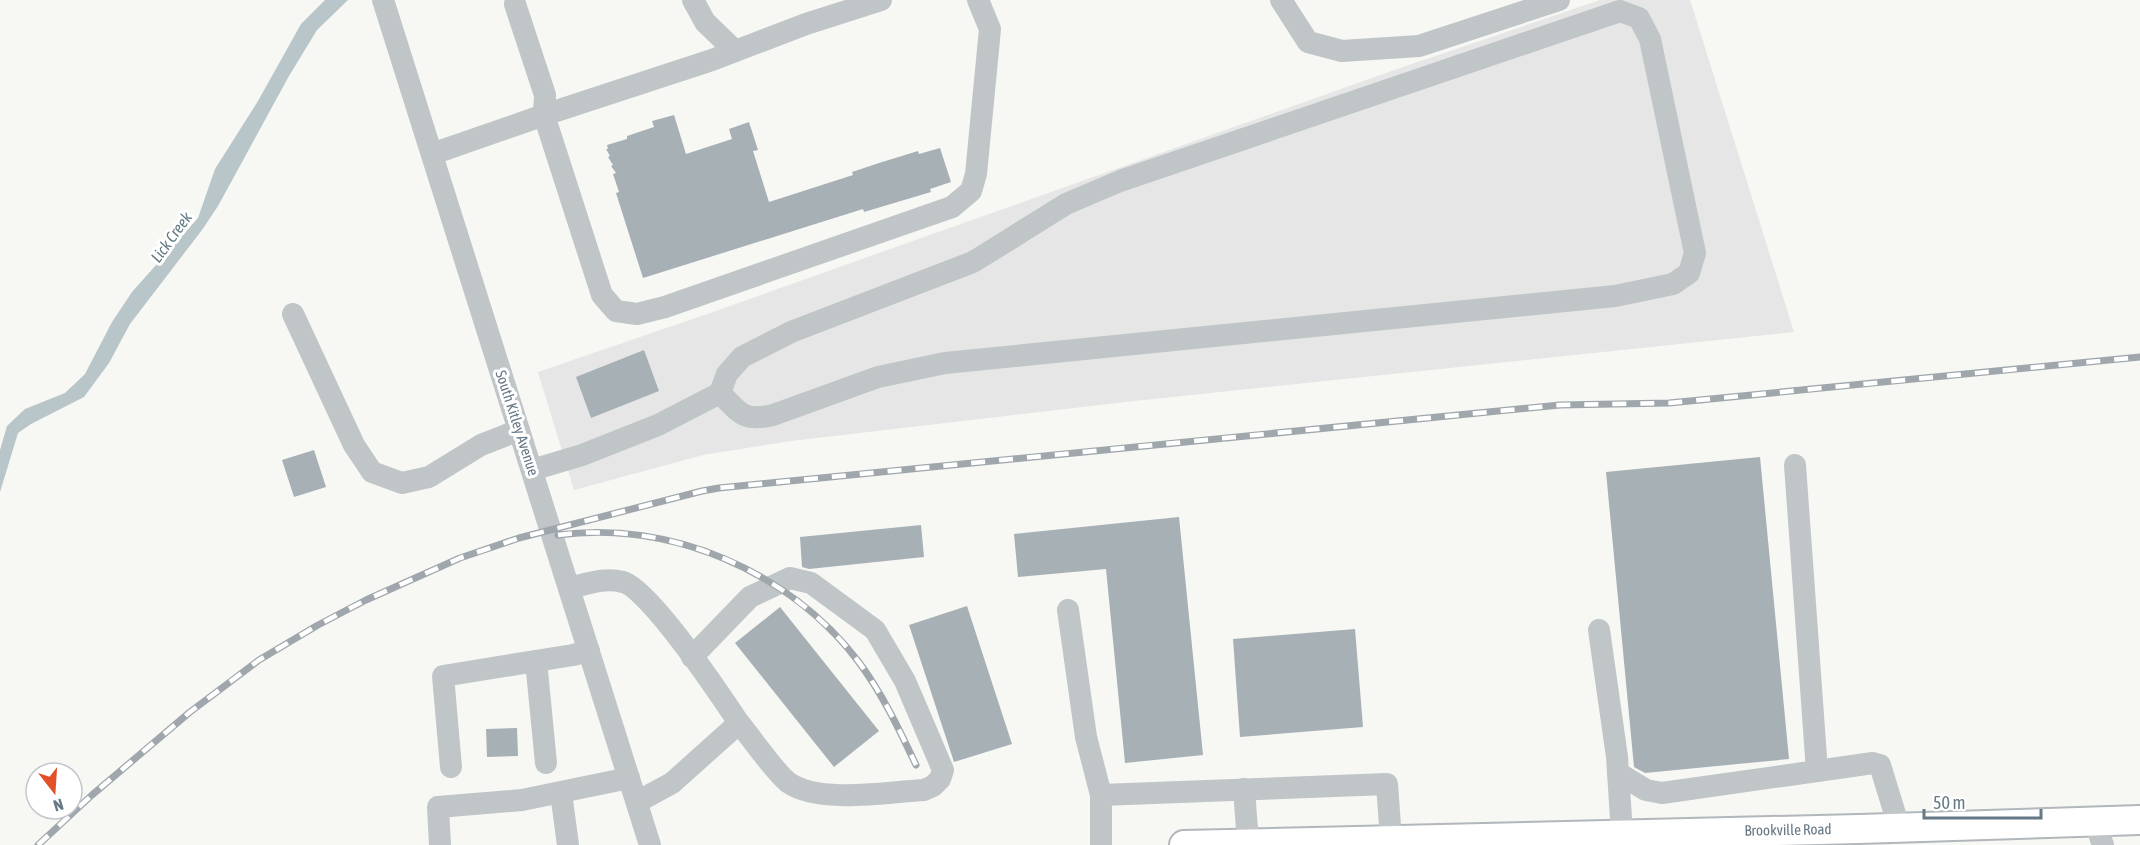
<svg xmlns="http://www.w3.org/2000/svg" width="2140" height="845" font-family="'Asap Condensed',sans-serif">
<rect width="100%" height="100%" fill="#f7f7f4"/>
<!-- built -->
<path fill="#e5e6e5" d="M1600,0H1690L1794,332L1125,402L791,441L703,455L574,490L538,372L713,312L1403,67Z"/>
<!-- water -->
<path fill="#b8c5c9" d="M325,0H348L317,30L289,76L218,206L202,230L130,324L109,363L84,397L31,424L18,433L0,492V450L7,426L25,409L65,393L85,374L112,322L132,292L198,218L215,169L258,101L301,24Z"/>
<!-- building -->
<g fill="#a7b0b5">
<path d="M674,115L686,154L732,139L729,129L749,122L758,150L753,151L769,202L853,175L852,172L879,163L918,151L919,154L940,148L951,182L930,189L931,192L864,212L863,209L643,278L616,193L619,192L613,174L616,173L611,166L613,165L608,157L610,156L606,149H608L607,145L627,139V136L654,127L652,121Z"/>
<path d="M644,350L659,391L591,418L576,377Z"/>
<path d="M314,450L326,487L294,497L282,460Z"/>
<path d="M1760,457L1789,759L1645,773L1634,767L1606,472Z"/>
<path d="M1179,517L1203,755L1125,763L1106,569L1018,577L1014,534Z"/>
<path d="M921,525L924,557L809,569L802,567L800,537Z"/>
<path d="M967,606L1012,744L954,762L909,625Z"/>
<path d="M780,607L879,731L834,767L735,643Z"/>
<path d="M1355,629L1363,727L1240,737L1233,639Z"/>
<path d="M517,728L518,756L487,757L486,729Z"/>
</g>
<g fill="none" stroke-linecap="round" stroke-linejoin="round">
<defs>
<path id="major" d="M1184,845L1859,829L2140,820"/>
</defs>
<!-- major casing -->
<use href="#major" stroke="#b2b7bb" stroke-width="32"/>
<!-- minor -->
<g stroke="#c0c5c8" stroke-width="22">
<path d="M383,0L650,845"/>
<path d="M693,0L705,22L735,51"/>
<path d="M1281,0L1308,42L1342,51L1419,46L1559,0"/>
<path d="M515,4L545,95L544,115L712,60L806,24L881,0"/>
<path d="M432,154L544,115L602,295L616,311L637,314L665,307L952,207L971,191L976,174L990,29L978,0"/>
<path d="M293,314L354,445L372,472L402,483L429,477L481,445L519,430"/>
<path d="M532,470L582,455L658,425L720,393L727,374L742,357L791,332L973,262L1066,204L1120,181L1620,11L1639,18L1650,39L1695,253L1689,273L1673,284L1615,296L945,363L878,377L773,415C743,422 740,413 720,393"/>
<path d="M569,588C587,584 604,577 623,582C649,588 721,696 739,723"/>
<path d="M1068,610L1086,737L1101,795"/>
<path d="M1599,630L1617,757L1622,834"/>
<path d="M536,661L546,763"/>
<path d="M451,767L443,676L573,655L589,651"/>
<path d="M1817,771L1873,763L1880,765L1899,827"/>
<path d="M1618,773L1646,790L1662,793L1817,771L1795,465"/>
<path d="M1244,789L1248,843"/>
<path d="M561,793L568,845"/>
<path d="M637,802L672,783L739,723C751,737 776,774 789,783C820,804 887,792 924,790L933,786L940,779L943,770L905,681L875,630L811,583L790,578L750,597L692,657"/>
<path d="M2095,822L2103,845"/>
<path d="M440,845L438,807L522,800L629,778"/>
<path d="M1101,845V795L1387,784L1391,840"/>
</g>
<!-- major -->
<use href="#major" stroke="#fff" stroke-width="28"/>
<defs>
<g id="rail">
<path d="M558,535C670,520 789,571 858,661C882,693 899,729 916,765"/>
<path d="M38,845L92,795L190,712L259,660L318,625L366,600L460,558L519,538L702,491L719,488L1560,405L1669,403L2140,357"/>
</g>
</defs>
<!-- rail casing -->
<use href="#rail" stroke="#9fa7ac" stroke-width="7"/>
<!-- rail -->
<use href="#rail" stroke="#fff" stroke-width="4.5" stroke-dasharray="14" stroke-linecap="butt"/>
</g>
<g text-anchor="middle" stroke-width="6" stroke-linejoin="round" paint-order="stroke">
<!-- street labels -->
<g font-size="15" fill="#667885" stroke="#fff">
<text transform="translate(517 423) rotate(72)" y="5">South Kitley Avenue</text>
<text transform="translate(1788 830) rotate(-1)" y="5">Brookville Road</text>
</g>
<!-- water labels -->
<g font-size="16" font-style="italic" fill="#627981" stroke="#fff">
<text transform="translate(171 237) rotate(-54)" y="6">Lick Creek</text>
</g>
</g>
<!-- north arrow -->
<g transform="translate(54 791) rotate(163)"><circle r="28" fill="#ffffff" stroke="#c2c9ce" stroke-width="1.5"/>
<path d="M0-4.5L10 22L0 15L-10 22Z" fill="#e35028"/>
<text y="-9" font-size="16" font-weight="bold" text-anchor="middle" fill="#667885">N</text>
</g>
<!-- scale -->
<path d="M1924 809v9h117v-9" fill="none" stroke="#667885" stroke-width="3"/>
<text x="1933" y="809" font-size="18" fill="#667885" stroke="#ffffff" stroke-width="4.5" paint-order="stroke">50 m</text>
</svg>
